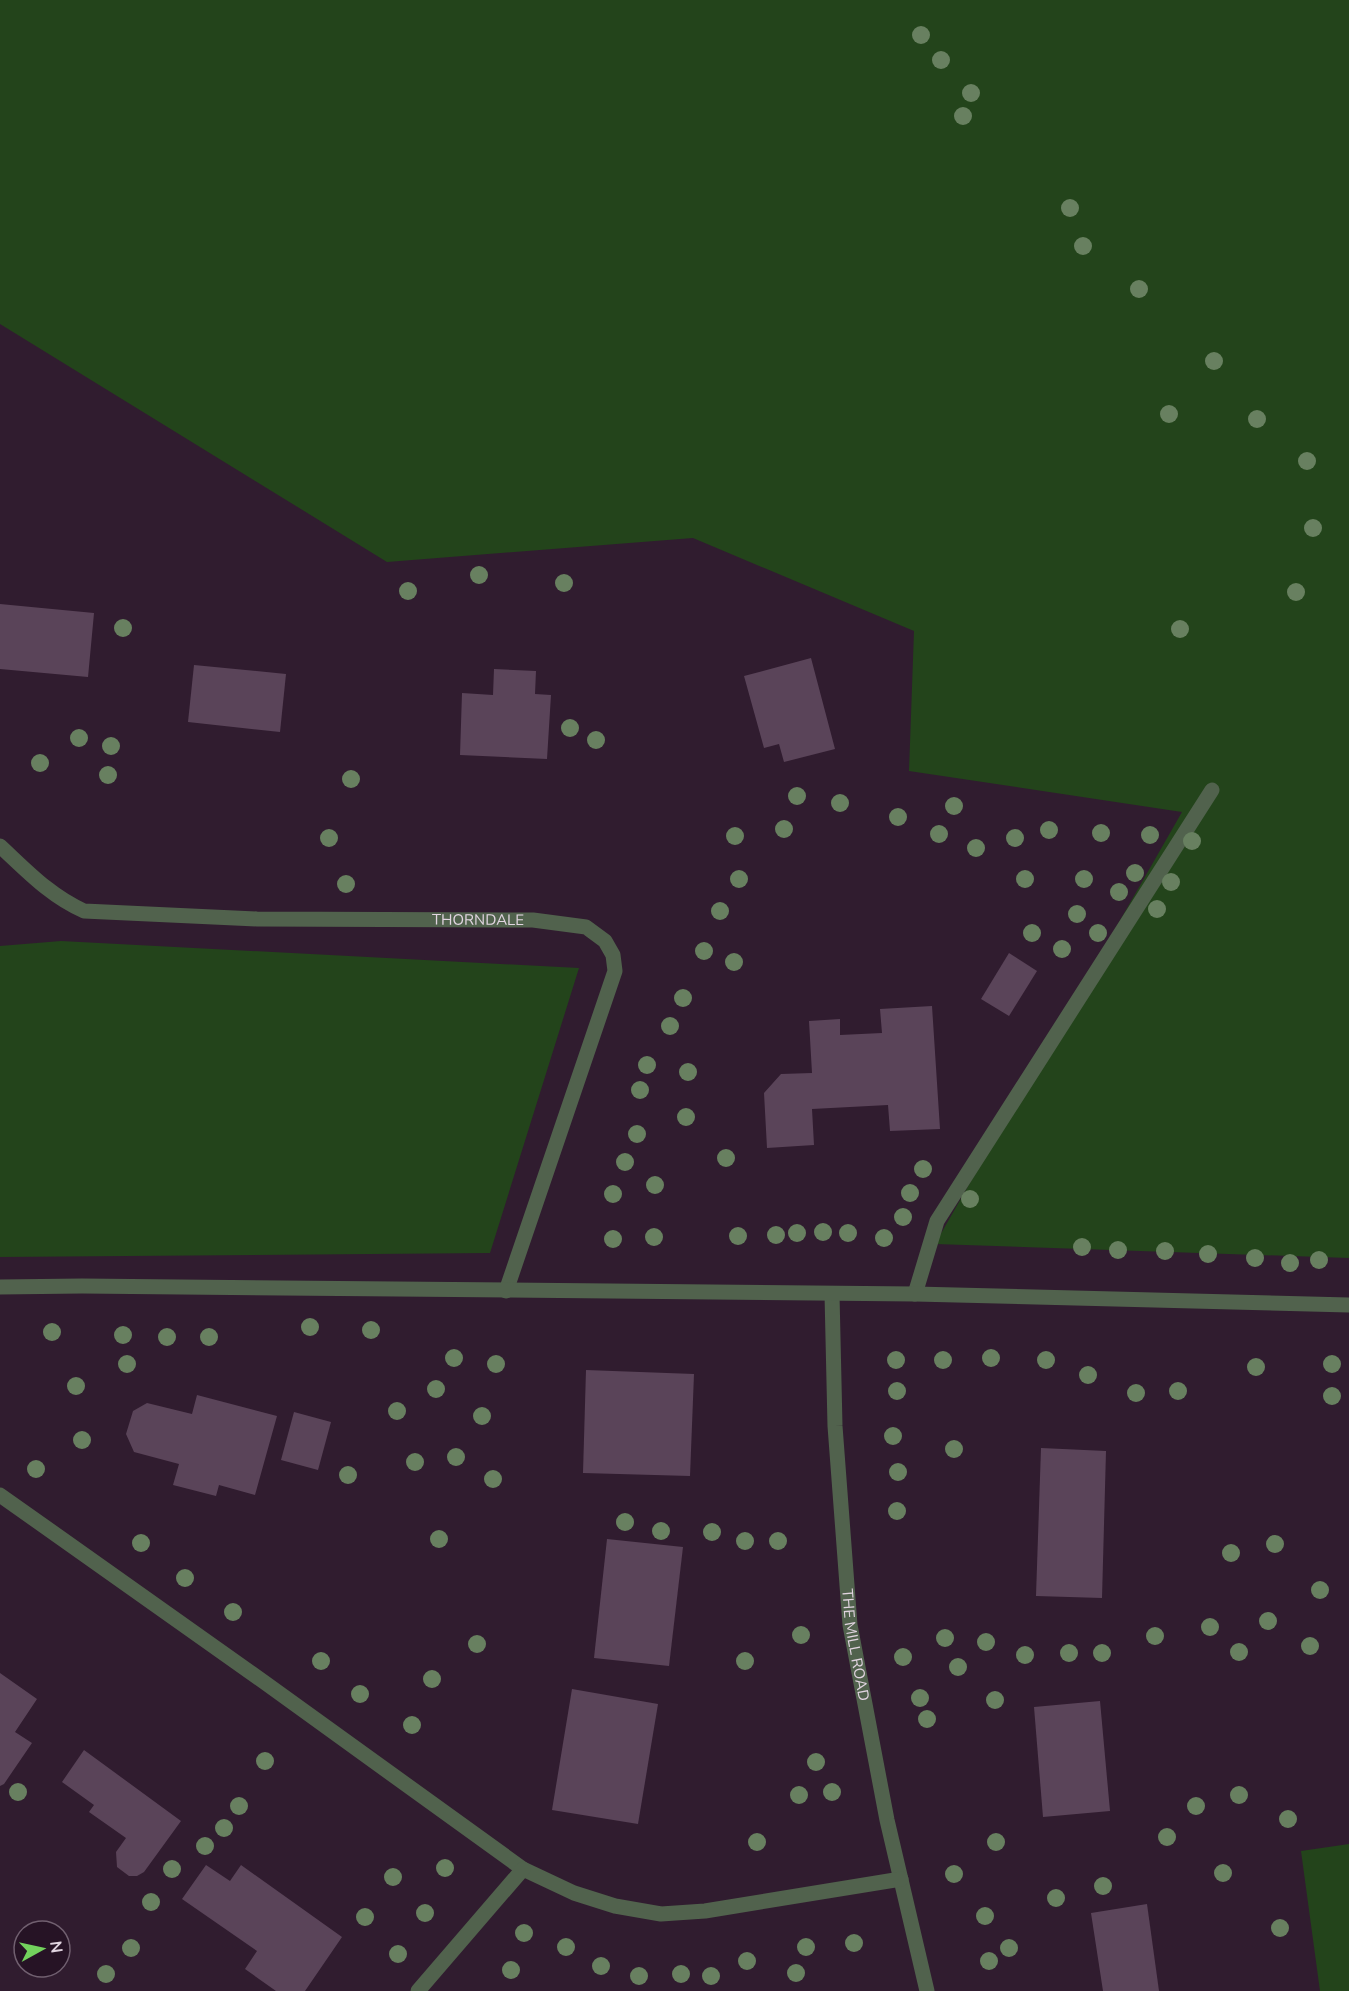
<svg xmlns="http://www.w3.org/2000/svg" width="1349" height="1991" font-family="'Nunito Sans',sans-serif">
<rect width="100%" height="100%" fill="#301c2f"/>
<!-- green -->
<g fill="#23441b">
<path d="M0,0H1349V1258L935,1244L1182,812L909,771L914,631L693,538L387,562L0,324Z"/>
<path d="M61,941L579,968L490,1253L0,1257V946Z"/>
<path d="M1349,1844V1991H1320L1301,1851Z"/>
</g>
<!-- building -->
<g fill="#5a4459">
<path d="M0,604L94,613L88,677L0,669Z"/>
<path d="M811,658L835,749L784,762L779,744L764,748L744,676Z"/>
<path d="M194,665L286,674L280,732L188,722Z"/>
<path d="M494,669L536,671L535,694L551,695L547,759L460,755L462,693L493,695Z"/>
<path d="M1009,953L1037,971L1009,1016L981,999Z"/>
<path d="M932,1006L940,1129L890,1131L888,1105L812,1109L814,1145L767,1148L764,1093L781,1074L812,1073L809,1021L840,1019V1035L882,1033L880,1009Z"/>
<path d="M586,1370L694,1374L690,1476L583,1473Z"/>
<path d="M197,1395L277,1416L255,1495L219,1485L216,1496L173,1485L179,1464L134,1452L126,1434L133,1411L147,1403L192,1414Z"/>
<path d="M294,1412L331,1422L318,1470L281,1460Z"/>
<path d="M1041,1448L1106,1451L1102,1598L1036,1596Z"/>
<path d="M607,1539L683,1547L669,1666L594,1658Z"/>
<path d="M0,1673L37,1699L15,1732L32,1743L4,1784L0,1786Z"/>
<path d="M572,1689L658,1704L638,1824L552,1810Z"/>
<path d="M1100,1701L1110,1811L1043,1817L1034,1707Z"/>
<path d="M84,1750L181,1821L144,1872L137,1876H129L117,1867L116,1852L126,1838L89,1812L94,1805L62,1782Z"/>
<path d="M206,1865L230,1881L241,1865L342,1937L305,1991H276L245,1969L257,1951L182,1899Z"/>
<path d="M1147,1904L1159,1991H1103L1091,1913Z"/>
</g>
<g fill="none" stroke-linecap="round" stroke-linejoin="round">
<!-- service -->
<path stroke="#51624d" stroke-width="15" d="M915,1294L937,1221L1212,790"/>
<!-- minor -->
<g stroke="#51624d" stroke-width="15">
<path id="s1" d="M0,846C26,870 50,896 84,911L257,919L533,920L586,927L605,941L613,955L615,971L506,1291"/>
<path id="s2" d="M832,1294L835,1426L850,1625L887,1820L927,1991"/>
<path d="M0,1495L264,1682L523,1869L574,1893L615,1906L661,1914L705,1911L901,1879"/>
<path d="M418,1991L523,1869"/>
</g>
<!-- tertiary -->
<path stroke="#51624d" stroke-width="15" d="M0,1287L82,1286L915,1294L1349,1305"/>
</g>
<!-- trees -->
<g fill="#688060">
<circle cx="921" cy="35" r="9"/>
<circle cx="941" cy="60" r="9"/>
<circle cx="971" cy="93" r="9"/>
<circle cx="963" cy="116" r="9"/>
<circle cx="1070" cy="208" r="9"/>
<circle cx="1083" cy="246" r="9"/>
<circle cx="1139" cy="289" r="9"/>
<circle cx="1214" cy="361" r="9"/>
<circle cx="1169" cy="414" r="9"/>
<circle cx="1257" cy="419" r="9"/>
<circle cx="1307" cy="461" r="9"/>
<circle cx="1313" cy="528" r="9"/>
<circle cx="479" cy="575" r="9"/>
<circle cx="564" cy="583" r="9"/>
<circle cx="408" cy="591" r="9"/>
<circle cx="1296" cy="592" r="9"/>
<circle cx="123" cy="628" r="9"/>
<circle cx="1180" cy="629" r="9"/>
<circle cx="570" cy="728" r="9"/>
<circle cx="79" cy="738" r="9"/>
<circle cx="596" cy="740" r="9"/>
<circle cx="111" cy="746" r="9"/>
<circle cx="40" cy="763" r="9"/>
<circle cx="108" cy="775" r="9"/>
<circle cx="351" cy="779" r="9"/>
<circle cx="797" cy="796" r="9"/>
<circle cx="840" cy="803" r="9"/>
<circle cx="954" cy="806" r="9"/>
<circle cx="898" cy="817" r="9"/>
<circle cx="784" cy="829" r="9"/>
<circle cx="1049" cy="830" r="9"/>
<circle cx="1101" cy="833" r="9"/>
<circle cx="939" cy="834" r="9"/>
<circle cx="1150" cy="835" r="9"/>
<circle cx="735" cy="836" r="9"/>
<circle cx="329" cy="838" r="9"/>
<circle cx="1015" cy="838" r="9"/>
<circle cx="1192" cy="841" r="9"/>
<circle cx="976" cy="848" r="9"/>
<circle cx="1135" cy="873" r="9"/>
<circle cx="739" cy="879" r="9"/>
<circle cx="1025" cy="879" r="9"/>
<circle cx="1084" cy="879" r="9"/>
<circle cx="1171" cy="882" r="9"/>
<circle cx="346" cy="884" r="9"/>
<circle cx="1119" cy="892" r="9"/>
<circle cx="1157" cy="909" r="9"/>
<circle cx="720" cy="911" r="9"/>
<circle cx="1077" cy="914" r="9"/>
<circle cx="1032" cy="933" r="9"/>
<circle cx="1098" cy="933" r="9"/>
<circle cx="1062" cy="949" r="9"/>
<circle cx="704" cy="951" r="9"/>
<circle cx="734" cy="962" r="9"/>
<circle cx="683" cy="998" r="9"/>
<circle cx="670" cy="1026" r="9"/>
<circle cx="647" cy="1065" r="9"/>
<circle cx="688" cy="1072" r="9"/>
<circle cx="640" cy="1090" r="9"/>
<circle cx="686" cy="1117" r="9"/>
<circle cx="637" cy="1134" r="9"/>
<circle cx="726" cy="1158" r="9"/>
<circle cx="625" cy="1162" r="9"/>
<circle cx="923" cy="1169" r="9"/>
<circle cx="655" cy="1185" r="9"/>
<circle cx="910" cy="1193" r="9"/>
<circle cx="613" cy="1194" r="9"/>
<circle cx="970" cy="1199" r="9"/>
<circle cx="903" cy="1217" r="9"/>
<circle cx="823" cy="1232" r="9"/>
<circle cx="797" cy="1233" r="9"/>
<circle cx="848" cy="1233" r="9"/>
<circle cx="776" cy="1235" r="9"/>
<circle cx="738" cy="1236" r="9"/>
<circle cx="654" cy="1237" r="9"/>
<circle cx="884" cy="1238" r="9"/>
<circle cx="613" cy="1239" r="9"/>
<circle cx="1082" cy="1247" r="9"/>
<circle cx="1118" cy="1250" r="9"/>
<circle cx="1165" cy="1251" r="9"/>
<circle cx="1208" cy="1254" r="9"/>
<circle cx="1255" cy="1258" r="9"/>
<circle cx="1319" cy="1260" r="9"/>
<circle cx="1290" cy="1263" r="9"/>
<circle cx="310" cy="1327" r="9"/>
<circle cx="371" cy="1330" r="9"/>
<circle cx="52" cy="1332" r="9"/>
<circle cx="123" cy="1335" r="9"/>
<circle cx="167" cy="1337" r="9"/>
<circle cx="209" cy="1337" r="9"/>
<circle cx="454" cy="1358" r="9"/>
<circle cx="991" cy="1358" r="9"/>
<circle cx="896" cy="1360" r="9"/>
<circle cx="943" cy="1360" r="9"/>
<circle cx="1046" cy="1360" r="9"/>
<circle cx="127" cy="1364" r="9"/>
<circle cx="496" cy="1364" r="9"/>
<circle cx="1332" cy="1364" r="9"/>
<circle cx="1256" cy="1367" r="9"/>
<circle cx="1088" cy="1375" r="9"/>
<circle cx="76" cy="1386" r="9"/>
<circle cx="436" cy="1389" r="9"/>
<circle cx="897" cy="1391" r="9"/>
<circle cx="1178" cy="1391" r="9"/>
<circle cx="1136" cy="1393" r="9"/>
<circle cx="1332" cy="1396" r="9"/>
<circle cx="397" cy="1411" r="9"/>
<circle cx="482" cy="1416" r="9"/>
<circle cx="893" cy="1436" r="9"/>
<circle cx="82" cy="1440" r="9"/>
<circle cx="954" cy="1449" r="9"/>
<circle cx="456" cy="1457" r="9"/>
<circle cx="415" cy="1462" r="9"/>
<circle cx="36" cy="1469" r="9"/>
<circle cx="898" cy="1472" r="9"/>
<circle cx="348" cy="1475" r="9"/>
<circle cx="493" cy="1479" r="9"/>
<circle cx="897" cy="1511" r="9"/>
<circle cx="625" cy="1522" r="9"/>
<circle cx="661" cy="1531" r="9"/>
<circle cx="712" cy="1532" r="9"/>
<circle cx="439" cy="1539" r="9"/>
<circle cx="745" cy="1541" r="9"/>
<circle cx="778" cy="1541" r="9"/>
<circle cx="141" cy="1543" r="9"/>
<circle cx="1275" cy="1544" r="9"/>
<circle cx="1231" cy="1553" r="9"/>
<circle cx="185" cy="1578" r="9"/>
<circle cx="1320" cy="1590" r="9"/>
<circle cx="233" cy="1612" r="9"/>
<circle cx="1268" cy="1621" r="9"/>
<circle cx="1210" cy="1627" r="9"/>
<circle cx="801" cy="1635" r="9"/>
<circle cx="1155" cy="1636" r="9"/>
<circle cx="945" cy="1638" r="9"/>
<circle cx="986" cy="1642" r="9"/>
<circle cx="477" cy="1644" r="9"/>
<circle cx="1310" cy="1646" r="9"/>
<circle cx="1239" cy="1652" r="9"/>
<circle cx="1069" cy="1653" r="9"/>
<circle cx="1102" cy="1653" r="9"/>
<circle cx="1025" cy="1655" r="9"/>
<circle cx="903" cy="1657" r="9"/>
<circle cx="321" cy="1661" r="9"/>
<circle cx="745" cy="1661" r="9"/>
<circle cx="958" cy="1667" r="9"/>
<circle cx="432" cy="1679" r="9"/>
<circle cx="360" cy="1694" r="9"/>
<circle cx="920" cy="1698" r="9"/>
<circle cx="995" cy="1700" r="9"/>
<circle cx="927" cy="1719" r="9"/>
<circle cx="412" cy="1725" r="9"/>
<circle cx="265" cy="1761" r="9"/>
<circle cx="816" cy="1762" r="9"/>
<circle cx="18" cy="1792" r="9"/>
<circle cx="832" cy="1792" r="9"/>
<circle cx="799" cy="1795" r="9"/>
<circle cx="1239" cy="1795" r="9"/>
<circle cx="239" cy="1806" r="9"/>
<circle cx="1196" cy="1806" r="9"/>
<circle cx="1288" cy="1819" r="9"/>
<circle cx="224" cy="1828" r="9"/>
<circle cx="1167" cy="1837" r="9"/>
<circle cx="757" cy="1842" r="9"/>
<circle cx="996" cy="1842" r="9"/>
<circle cx="205" cy="1846" r="9"/>
<circle cx="445" cy="1868" r="9"/>
<circle cx="172" cy="1869" r="9"/>
<circle cx="1223" cy="1873" r="9"/>
<circle cx="954" cy="1874" r="9"/>
<circle cx="393" cy="1877" r="9"/>
<circle cx="1103" cy="1886" r="9"/>
<circle cx="1056" cy="1898" r="9"/>
<circle cx="151" cy="1902" r="9"/>
<circle cx="425" cy="1913" r="9"/>
<circle cx="985" cy="1916" r="9"/>
<circle cx="365" cy="1917" r="9"/>
<circle cx="1280" cy="1928" r="9"/>
<circle cx="524" cy="1933" r="9"/>
<circle cx="854" cy="1943" r="9"/>
<circle cx="566" cy="1947" r="9"/>
<circle cx="806" cy="1947" r="9"/>
<circle cx="131" cy="1948" r="9"/>
<circle cx="1009" cy="1948" r="9"/>
<circle cx="398" cy="1954" r="9"/>
<circle cx="747" cy="1961" r="9"/>
<circle cx="989" cy="1961" r="9"/>
<circle cx="601" cy="1966" r="9"/>
<circle cx="511" cy="1970" r="9"/>
<circle cx="796" cy="1973" r="9"/>
<circle cx="106" cy="1974" r="9"/>
<circle cx="681" cy="1974" r="9"/>
<circle cx="639" cy="1976" r="9"/>
<circle cx="711" cy="1976" r="9"/>
</g>
<g text-anchor="middle" stroke-width="4.5" stroke-linejoin="round" paint-order="stroke">
<!-- street labels -->
<g font-size="15" fill="#e1d4e0" stroke="#261325">
<text dy="5" stroke="none"><textPath href="#s1" startOffset="501">THORNDALE</textPath></text>
<text dy="5" stroke="none"><textPath href="#s2" startOffset="352">THE MILL ROAD</textPath></text>
</g>
</g>
<!-- north arrow -->
<g transform="translate(42 1949) rotate(82)"><circle r="28" fill="#261325" stroke="#716070" stroke-width="1.5"/>
<path d="M0-4.5L10 22L0 15L-10 22Z" fill="#73d25d"/>
<text y="-9" font-size="16" font-weight="bold" text-anchor="middle" fill="#e1d4e0">N</text>
</g>
</svg>
